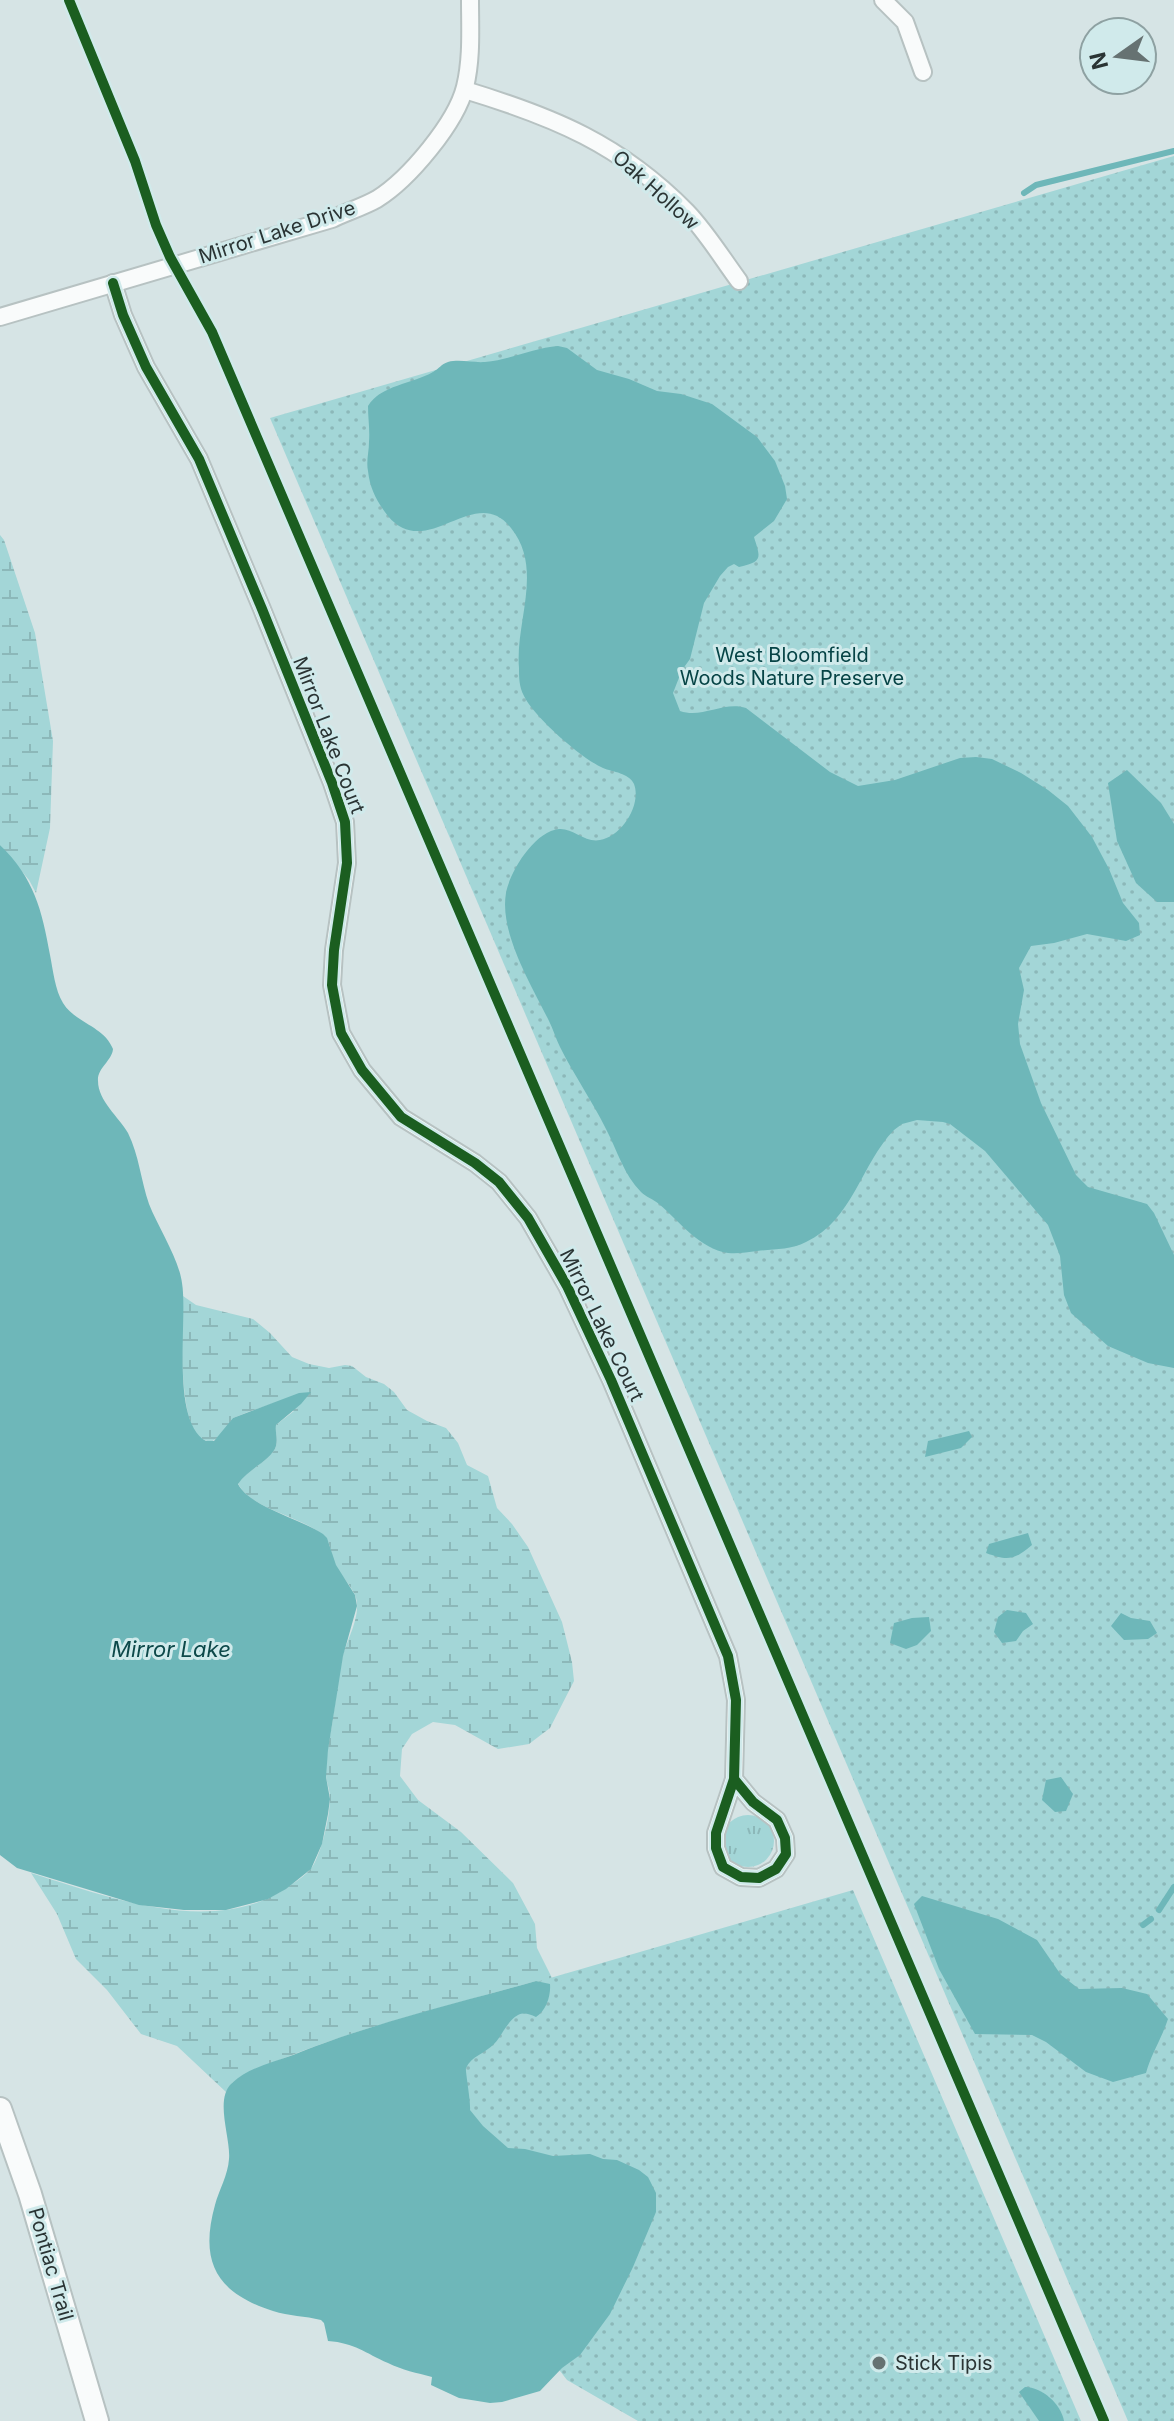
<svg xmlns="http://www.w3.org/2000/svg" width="1174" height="2421" font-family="Inter,sans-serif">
<defs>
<pattern id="grass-tufts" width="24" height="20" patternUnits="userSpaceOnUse" patternTransform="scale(2)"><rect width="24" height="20" fill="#a3d6d7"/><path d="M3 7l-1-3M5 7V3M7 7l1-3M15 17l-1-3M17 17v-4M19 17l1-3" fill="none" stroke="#8cb8b9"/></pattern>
<pattern id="wetland-marsh" width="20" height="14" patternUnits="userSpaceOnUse" patternTransform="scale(2)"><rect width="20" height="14" fill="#a3d6d7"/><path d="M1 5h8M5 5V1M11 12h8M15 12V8" fill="none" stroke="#8cb8b9"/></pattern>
<pattern id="park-dots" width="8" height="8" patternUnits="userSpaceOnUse" patternTransform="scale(2)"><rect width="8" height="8" fill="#a3d6d7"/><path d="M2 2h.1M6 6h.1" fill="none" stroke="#8cb8b9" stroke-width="1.8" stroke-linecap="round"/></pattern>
</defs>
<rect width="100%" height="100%" fill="#d6e4e5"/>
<!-- grass -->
<circle fill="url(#grass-tufts)" cx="748" cy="1841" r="26"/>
<!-- wetland -->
<g fill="url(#wetland-marsh)">
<path d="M0,535L4,540L35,633L53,741L50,828L36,893L29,880L0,845Z"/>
<path d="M183,1296L196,1305L253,1319L270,1333L292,1357L309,1364L329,1368L345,1365L352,1366L366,1377L384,1384L394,1392L407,1410L427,1421L446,1428L458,1443L467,1465L488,1476L497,1508L512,1524L528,1547L562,1622L572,1662L574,1681L550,1728L529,1744L498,1749L455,1725L433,1722L412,1734L402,1749L400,1776L418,1800L461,1832L513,1883L535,1924L537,1948L552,1978L544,1983L536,1981C436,2009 334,2033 240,2077L232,2083L226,2092L177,2046L141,2034L107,1990L76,1959L57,1914L31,1873C108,1897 214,1938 288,1887C298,1880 310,1873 315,1862C323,1846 330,1815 330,1798C330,1789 326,1782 326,1774C326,1757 329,1741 332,1725C335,1703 338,1681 342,1659C346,1641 363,1614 355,1595C350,1584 340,1575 335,1564C331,1555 331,1543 324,1536C304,1517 249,1509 238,1483C248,1469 272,1460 276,1446C278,1439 275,1433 276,1425L294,1411L274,1403L248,1412L233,1418L220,1436L211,1442C207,1441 203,1440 199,1437C178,1418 182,1324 183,1296Z"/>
</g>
<!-- park -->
<g fill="url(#park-dots)">
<path d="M1174,156V2421H1128L270,418Z"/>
<path d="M853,1890L1081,2421H638L567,2380L494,2286L352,2178L313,2047Z"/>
</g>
<!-- water -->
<g fill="#6eb7b9">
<path d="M558,346L567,348L597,370L629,379L657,391L681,394L712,404L757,437L775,461L785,486L787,499L774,521L754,537C760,557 764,562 739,567L734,564L728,567L720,576L704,603L690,659L682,670L673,693L680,711C702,719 723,701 746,708L830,772L858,786L895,780L960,758L976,757L992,759L1021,773L1048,790L1068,806L1092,837L1109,869L1123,903L1139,923L1140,935L1126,941L1087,934L1054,943L1031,946L1019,968L1024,990L1018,1024L1020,1044L1041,1103L1076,1175L1088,1187L1147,1204L1154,1213L1174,1255V1368L1148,1363L1108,1346L1071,1313L1064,1295L1060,1256L1048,1225L985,1151L950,1124L943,1122L917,1120L902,1124L894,1130C861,1164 853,1220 806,1242C790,1250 774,1249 757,1251C747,1252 739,1254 728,1253C700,1249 679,1221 659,1204C653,1199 646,1197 641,1192C624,1175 617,1150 606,1129C592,1101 574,1075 560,1047C556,1039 553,1029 549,1021C532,986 499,933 506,893C510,871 535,831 559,829C573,828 585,843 600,840C621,837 642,805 634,784C629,773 613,772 603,768C582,759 534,717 524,696C519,687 519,677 519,668C515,622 544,569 511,528C475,481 427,563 388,516C377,502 370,489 368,471C366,461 369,452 369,442C370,430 368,418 368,406C381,385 412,384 433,372C439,369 441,364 448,362C460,359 473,363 485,362C510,360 533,348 558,346Z"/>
<path d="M1127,770L1161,803L1174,824V902H1157L1136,883L1117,841L1108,783Z"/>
<path d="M0,845C34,878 42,910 50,955C53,970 55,990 63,1003C75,1023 104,1026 113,1049C112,1061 97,1068 98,1081C98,1101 119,1117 128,1133C139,1155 141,1181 149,1204C158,1227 179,1259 182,1283C188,1319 170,1421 206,1441H214L233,1418L299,1393L311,1392L301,1404L276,1425C275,1433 278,1438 276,1446C272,1460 248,1469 238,1484C250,1507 301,1519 323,1534L327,1538L336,1565L355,1595L357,1606L343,1656L328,1750L326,1777L330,1799L328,1814L322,1844L311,1869L286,1889L268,1899L226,1910H184L139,1905L17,1868L0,1855Z"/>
<path d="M969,1431L972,1437L961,1448L925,1457L928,1441Z"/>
<path d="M1028,1533L1032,1545C1014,1560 1008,1561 986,1553L989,1544Z"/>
<path d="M1007,1610L1026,1613L1033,1624L1023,1631L1016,1641L1002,1643L994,1632L998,1617Z"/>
<path d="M1121,1613L1131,1618L1150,1621L1157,1633L1148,1639L1124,1640L1111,1626Z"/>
<path d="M929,1617L931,1631L917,1645L906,1649L890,1643L894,1623L912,1618Z"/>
<path d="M1061,1777L1073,1794L1066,1811L1055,1812L1042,1800L1046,1780Z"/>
<path d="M922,1896L998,1919L1037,1940L1061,1975L1079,1989L1122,1988L1147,1994L1168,2019C1162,2038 1151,2054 1146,2073L1113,2082L1086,2072L1046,2042L1032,2035L975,2034L939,1969L914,1904Z"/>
<path d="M536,1981L550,1984C551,1996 546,2011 536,2017C529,2014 524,2012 518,2015C507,2021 502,2036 494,2044C486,2053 471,2056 466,2068C465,2070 471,2102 470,2110L483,2126L508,2148L525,2149L553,2156L590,2154L603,2159L617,2160L639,2170L648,2177L656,2193V2212L633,2267L610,2314L580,2355L562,2368L540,2391L502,2402L490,2403L459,2398L431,2385L432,2377C417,2373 402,2370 388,2363C365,2353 355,2343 328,2341L324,2323L321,2320C305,2316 289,2316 273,2311C217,2293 199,2263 215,2205C219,2190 228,2175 229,2159C231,2138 214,2099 232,2083C248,2068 273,2062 293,2055C372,2023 454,2004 536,1981Z"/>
<path d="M1025,2387C1042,2387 1061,2404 1064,2421H1039L1019,2392Z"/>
</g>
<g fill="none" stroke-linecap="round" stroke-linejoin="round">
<!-- stream -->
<g stroke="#6eb7b9" stroke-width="6">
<path d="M1024,193L1036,185L1174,151"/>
<path d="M1159,1910L1174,1887"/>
<path d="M1143,1925L1151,1919"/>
</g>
<defs>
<g id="minor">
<path d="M883,0L905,22L923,72"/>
<path d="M465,90C554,117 620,144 687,212C707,233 722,258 739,281"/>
<path d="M113,283L123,315L146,367L199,459L262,609L332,783L345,822L347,863L334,950L332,985L341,1033L362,1070L401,1117L475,1163L499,1182L528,1218L567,1286L611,1380L728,1656L736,1700L734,1779L716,1833V1848L723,1867L741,1877L759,1878L776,1869L786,1854L785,1838L777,1820L753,1802L734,1779"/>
<path d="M0,317L332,219C346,212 363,207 377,199C409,179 456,123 465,87C472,58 470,29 470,0"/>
</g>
<path id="secondary" d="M0,2109L30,2194L97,2421"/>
</defs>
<!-- minor casing -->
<use href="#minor" stroke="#b7c2c2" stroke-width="20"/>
<!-- secondary casing -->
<use href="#secondary" stroke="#b7c2c2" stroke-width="26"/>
<!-- minor -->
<use href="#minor" stroke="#f9fbfb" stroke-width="16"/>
<!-- secondary -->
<use href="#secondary" stroke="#f9fbfb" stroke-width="22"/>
<defs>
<g id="cycleway">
<path d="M69,0L135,161L156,225L170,257L212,332L1104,2421"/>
<path d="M113,283L123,315L146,367L199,459L262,609L332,783L345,822L347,863L334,950L332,985L341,1033L362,1070L401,1117L475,1163L499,1182L528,1218L567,1286L611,1380L728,1656L736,1700L734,1779L716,1833V1848L723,1867L741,1877L759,1878L776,1869L786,1854L785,1838L777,1820L753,1802L734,1779"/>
</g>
</defs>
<!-- cycleway casing -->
<use href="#cycleway" stroke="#d0eaeb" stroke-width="15"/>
<!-- cycleway -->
<use href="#cycleway" stroke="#1b5e20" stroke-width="10"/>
</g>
<!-- markers -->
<circle fill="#667272" stroke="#d0eaeb" stroke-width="3" cx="879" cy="2363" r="8"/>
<g text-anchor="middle" stroke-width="6" stroke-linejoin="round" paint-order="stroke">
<!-- street labels -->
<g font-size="20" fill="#2a3434" stroke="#d0eaeb">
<text transform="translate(656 190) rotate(42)" y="7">Oak Hollow</text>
<text transform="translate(277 232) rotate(-18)" y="7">Mirror Lake Drive</text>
<text transform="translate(329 735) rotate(69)" y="7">Mirror Lake Court</text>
<text transform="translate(602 1325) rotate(64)" y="7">Mirror Lake Court</text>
<text transform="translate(51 2264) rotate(74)" y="7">Pontiac Trail</text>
</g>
<!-- park labels -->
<g font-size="20" fill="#064446" stroke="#d0eaeb">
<text x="792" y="662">West Bloomfield<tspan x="792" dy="23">Woods Nature Preserve</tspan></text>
</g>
<!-- poi labels -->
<g font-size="20" fill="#2a3434" stroke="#d0eaeb" text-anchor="start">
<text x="895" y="2370">Stick Tipis</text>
</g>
<!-- water labels -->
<g font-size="22" font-style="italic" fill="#0d494a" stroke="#d0eaeb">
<text x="171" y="1657">Mirror Lake</text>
</g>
</g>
<!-- north arrow -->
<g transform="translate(1118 56) rotate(256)"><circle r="38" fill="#d0eaeb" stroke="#8ea1a2" stroke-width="2"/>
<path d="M0-6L14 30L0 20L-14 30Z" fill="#667272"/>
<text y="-12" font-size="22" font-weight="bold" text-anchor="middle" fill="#2a3434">N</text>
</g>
</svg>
